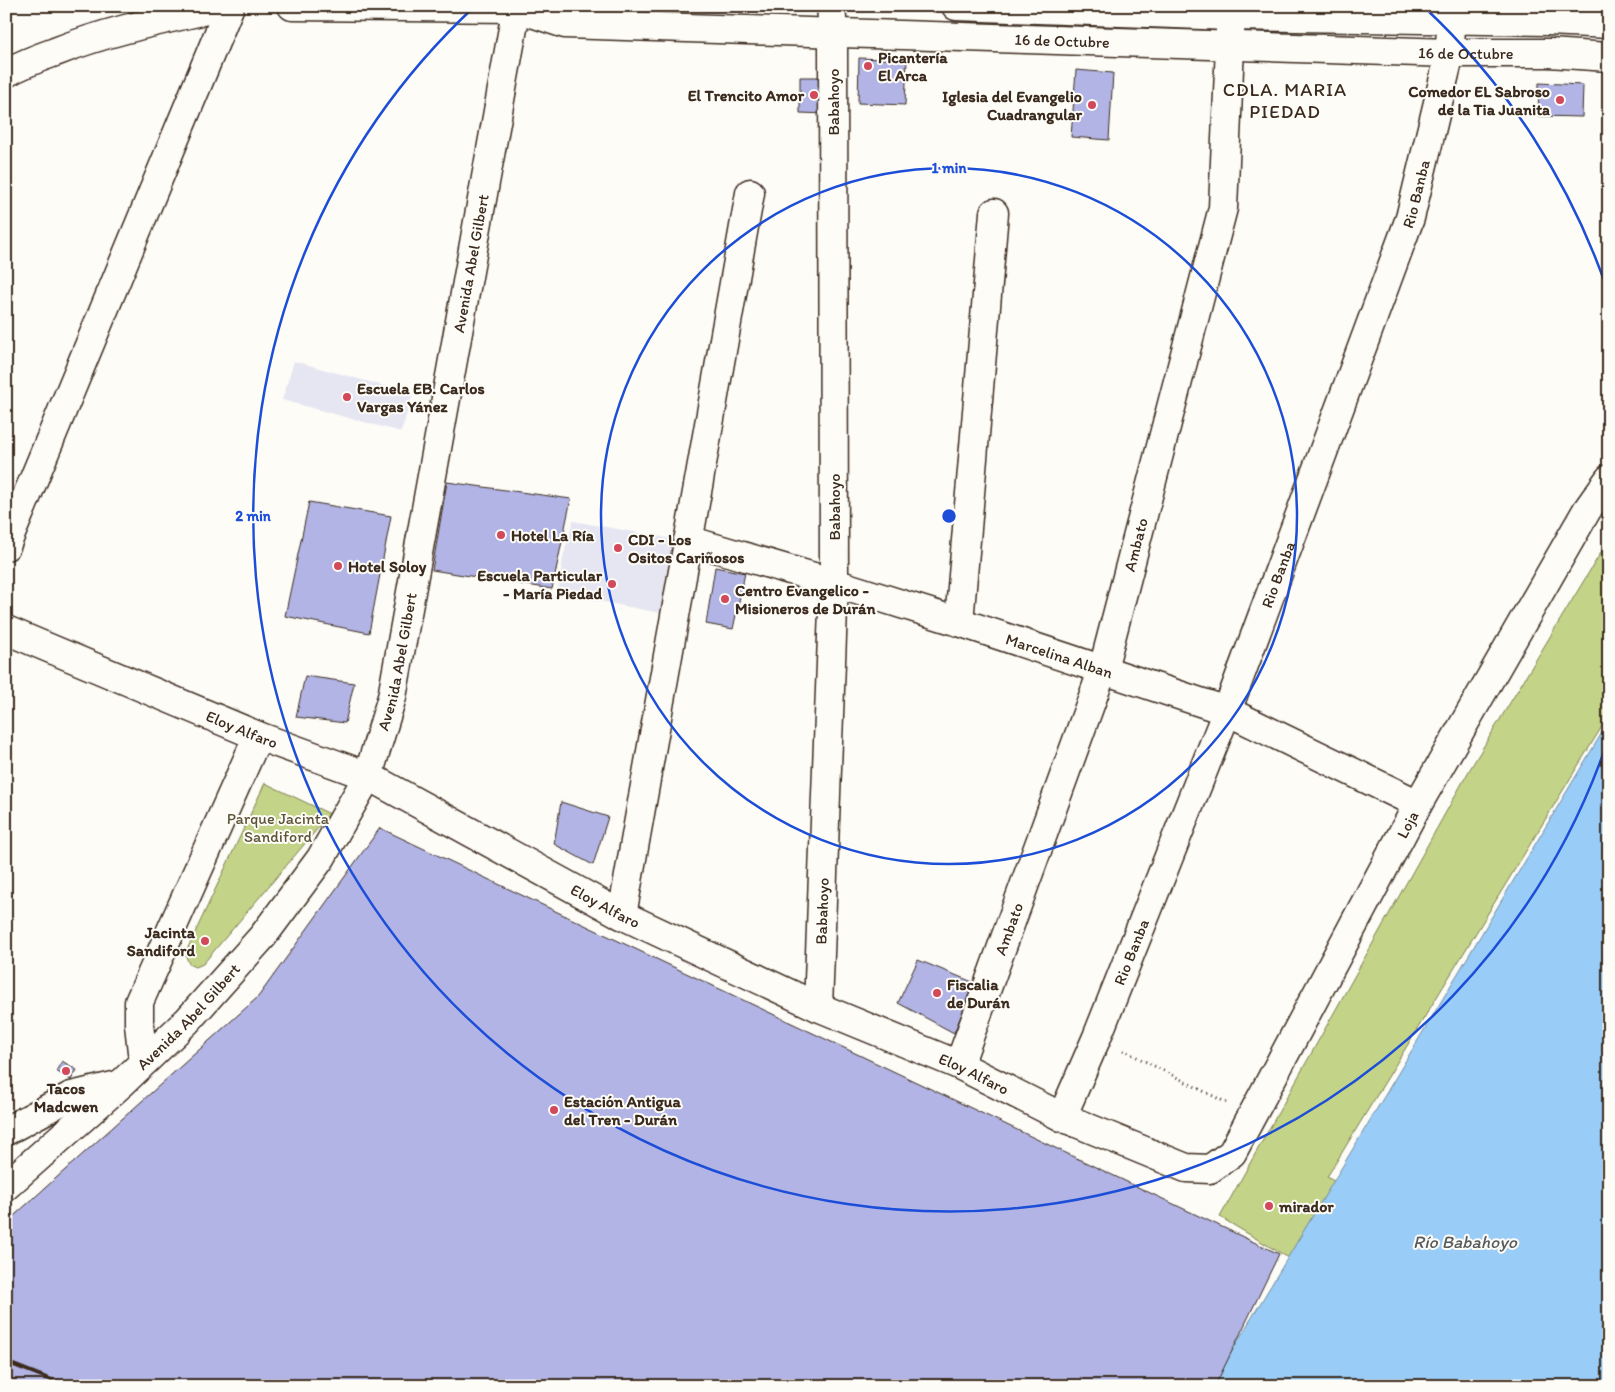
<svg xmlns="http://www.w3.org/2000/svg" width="1615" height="1392" font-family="Itim,sans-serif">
<rect width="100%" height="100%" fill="#fdfcf7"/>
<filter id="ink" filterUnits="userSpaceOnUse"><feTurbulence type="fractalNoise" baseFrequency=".02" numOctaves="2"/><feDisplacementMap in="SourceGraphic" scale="10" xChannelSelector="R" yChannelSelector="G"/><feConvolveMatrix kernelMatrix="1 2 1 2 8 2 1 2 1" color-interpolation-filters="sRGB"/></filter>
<g filter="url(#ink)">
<!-- built -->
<g fill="#e6e6f2">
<path d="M294,361L413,394L401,432L282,400Z"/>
<path d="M573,521L673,539L660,613L558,593L563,557Z"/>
</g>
<!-- green -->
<g fill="#c3d387" stroke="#7f7e52">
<path d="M1609,539V715L1327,1177L1342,1186L1297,1263L1220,1217L1470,769Z"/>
<path d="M265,783L330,814L203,964L196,967L189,964L185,954Z"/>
</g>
<!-- water -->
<path fill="#99ccf6" stroke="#738ba0" d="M1609,721V1386H1213L1233,1349Z"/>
<!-- building -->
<g fill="#b1b4e5" stroke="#3b2a1e">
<path d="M859,58L907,60L905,105L858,103Z"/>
<path d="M1076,70L1113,73L1109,140L1071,137Z"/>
<path d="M800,77H828L827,114L800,113Z"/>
<path d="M1539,83L1583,85L1582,117L1538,116Z"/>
<path d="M447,482L571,499L552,589L432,570Z"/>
<path d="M309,502L391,516L369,633L285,616Z"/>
<path d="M715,567L745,573L733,629L706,624Z"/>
<path d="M305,676L354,683L345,723L296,717Z"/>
<path d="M561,802L608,817L593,865L554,844Z"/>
<path d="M380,828L1279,1254L1215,1386H6V1223L258,997Z"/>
<path d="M918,960L975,983L954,1033L898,1003Z"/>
<path d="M62,1061L77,1070L71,1080L56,1071Z"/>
</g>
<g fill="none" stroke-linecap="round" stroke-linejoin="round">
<defs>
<g id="minor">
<path d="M292,6L517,8L522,6"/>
<path d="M956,6L1230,16L1548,21L1609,24"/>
<path id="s1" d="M517,8L565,24L1450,53H1549L1609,57"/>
<path d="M6,73C22,64 38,58 55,52C110,30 167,19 224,6"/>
<path id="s2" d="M688,540L834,583L959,622L1227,711L1418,804"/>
<path d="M6,546L230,6"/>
<path d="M959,622L994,213"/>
<path id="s3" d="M6,630L258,736L368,776L622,915L818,1007L959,1065L1062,1117L1186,1168L1210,1169L1232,1153L1418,804L1587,510L1609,479"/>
<path d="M622,915L750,193"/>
<path id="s4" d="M818,1007L834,583L833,32L831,6"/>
<path d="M143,1061L139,1024V1002L258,736"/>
<path id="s5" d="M959,1065L1103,669L1223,208L1230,46V6"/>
<path id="s6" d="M1062,1117L1097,1037L1227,711L1410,218L1450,53L1451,20"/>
<path d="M6,1131L71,1096L117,1085"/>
<path id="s7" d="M6,1186L121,1084L187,1021L263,936L321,858L368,776L392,697L517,6"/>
</g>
</defs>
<!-- minor casing -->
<use href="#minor" stroke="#3b2a1e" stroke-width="31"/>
<!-- path -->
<path stroke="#3b2a1e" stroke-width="3" stroke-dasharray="1 4" stroke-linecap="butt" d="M1123,1050L1227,1103"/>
<!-- minor -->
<use href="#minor" stroke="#fdfcf7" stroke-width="28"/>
<!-- rail -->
<path stroke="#3b2a1e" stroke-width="4" d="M6,1362L67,1386"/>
</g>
</g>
<!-- distance rings -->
<g fill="none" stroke="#1d4ed8" stroke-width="2.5">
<circle cx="949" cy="516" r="348"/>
<path d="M1607 743A696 696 0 1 1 474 7M1424 7A696 696 0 0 1 1607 289"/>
</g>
<!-- markers -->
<g fill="#d1495b" stroke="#fdfcf7" stroke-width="2">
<circle cx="868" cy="66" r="5"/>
<circle cx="814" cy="95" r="5"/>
<circle cx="1560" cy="100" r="5"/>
<circle cx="1092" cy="105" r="5"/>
<circle cx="347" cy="397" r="5"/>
<circle cx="501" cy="535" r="5"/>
<circle cx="618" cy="548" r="5"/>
<circle cx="338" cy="566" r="5"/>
<circle cx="612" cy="584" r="5"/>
<circle cx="725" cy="599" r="5"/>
<circle cx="205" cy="941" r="5"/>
<circle cx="937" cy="993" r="5"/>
<circle cx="66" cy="1071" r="5"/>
<circle cx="554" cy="1110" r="5"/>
<circle cx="1269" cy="1206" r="5"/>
</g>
<g text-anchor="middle" stroke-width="4" stroke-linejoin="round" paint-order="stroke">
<!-- street labels -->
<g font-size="16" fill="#3b2a1e" stroke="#fdfcf7">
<text dy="6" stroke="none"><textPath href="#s1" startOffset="548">16 de Octubre</textPath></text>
<text dy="6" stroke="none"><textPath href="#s1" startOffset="952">16 de Octubre</textPath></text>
<text transform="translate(833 102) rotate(-90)" y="6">Babahoyo</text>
<text dy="6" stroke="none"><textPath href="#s6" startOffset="989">Rio Banba</textPath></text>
<text dy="6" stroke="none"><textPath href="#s7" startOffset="1074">Avenida Abel Gilbert</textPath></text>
<text transform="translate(834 507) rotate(-90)" y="6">Babahoyo</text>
<text dy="6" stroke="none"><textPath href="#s5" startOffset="550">Ambato</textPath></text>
<text dy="6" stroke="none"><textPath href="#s6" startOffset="584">Rio Banba</textPath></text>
<text dy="6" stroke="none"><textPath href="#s2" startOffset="389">Marcelina Alban</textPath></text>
<text dy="6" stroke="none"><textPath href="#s7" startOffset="669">Avenida Abel Gilbert</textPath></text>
<text dy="6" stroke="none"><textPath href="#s3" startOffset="256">Eloy Alfaro</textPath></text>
<text dy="6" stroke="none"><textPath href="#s3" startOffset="1722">Loja</textPath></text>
<text dy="6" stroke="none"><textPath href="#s3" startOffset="661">Eloy Alfaro</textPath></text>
<text dy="6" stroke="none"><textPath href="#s4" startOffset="96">Babahoyo</textPath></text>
<text dy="6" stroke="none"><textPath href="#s5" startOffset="145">Ambato</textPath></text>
<text dy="6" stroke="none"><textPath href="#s6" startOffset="179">Rio Banba</textPath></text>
<text dy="6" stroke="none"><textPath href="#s7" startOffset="249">Avenida Abel Gilbert</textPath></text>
<text dy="6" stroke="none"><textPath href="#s3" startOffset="1066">Eloy Alfaro</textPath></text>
</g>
<!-- poi labels -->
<g font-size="16" font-weight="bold" fill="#3b2a1e" stroke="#fdfcf7" text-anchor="start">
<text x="878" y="63">Picantería<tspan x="878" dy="18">El Arca</tspan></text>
<text x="1550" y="97" text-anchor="end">Comedor EL Sabroso<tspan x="1550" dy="18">de la Tia Juanita</tspan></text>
<text x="804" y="101" text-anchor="end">El Trencito Amor</text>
<text x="1082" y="102" text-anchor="end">Iglesia del Evangelio<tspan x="1082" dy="18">Cuadrangular</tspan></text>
<text x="357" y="394">Escuela EB. Carlos<tspan x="357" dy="18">Vargas Yánez</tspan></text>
<text x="511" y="541">Hotel La Ría</text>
<text x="628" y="545">CDI - Los<tspan x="628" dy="18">Ositos Cariñosos</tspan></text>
<text x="348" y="572">Hotel Soloy</text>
<text x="602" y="581" text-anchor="end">Escuela Particular<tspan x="602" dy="18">- María Piedad</tspan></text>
<text x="735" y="596">Centro Evangelico -<tspan x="735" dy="18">Misioneros de Durán</tspan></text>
<text x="195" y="938" text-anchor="end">Jacinta<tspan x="195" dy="18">Sandiford</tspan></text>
<text x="947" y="990">Fiscalia<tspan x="947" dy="18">de Durán</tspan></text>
<text x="66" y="1094" text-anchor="middle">Tacos<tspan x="66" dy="18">Madcwen</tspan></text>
<text x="564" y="1107">Estación Antigua<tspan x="564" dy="18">del Tren - Durán</tspan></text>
<text x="1279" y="1212">mirador</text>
</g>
<!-- park labels -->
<g font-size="16" fill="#5d5438" stroke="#fdfcf7">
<text x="278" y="824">Parque Jacinta<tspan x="278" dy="18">Sandiford</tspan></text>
</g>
<!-- water labels -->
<g font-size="18" font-style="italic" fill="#575b5f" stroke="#fdfcf7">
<text x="1465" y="1248">Río Babahoyo</text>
</g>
<!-- quarter labels -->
<g font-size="19" letter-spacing="1" fill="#3b2a1e" stroke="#fdfcf7">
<text x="1285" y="96">CDLA. MARIA<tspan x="1285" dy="22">PIEDAD</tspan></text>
</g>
</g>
<circle cx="949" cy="516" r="8" fill="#1d4ed8" stroke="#fdfcf7" stroke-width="2.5"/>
<g font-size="15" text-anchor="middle" font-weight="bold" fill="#1d4ed8" stroke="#fdfcf7" stroke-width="4" stroke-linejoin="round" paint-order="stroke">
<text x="949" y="173">1 min</text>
<text x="253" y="521">2 min</text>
</g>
<!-- margin -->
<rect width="1615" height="1392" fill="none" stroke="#fdfcf7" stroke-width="25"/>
<rect x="12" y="12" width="1590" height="1367" fill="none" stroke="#3b2a1e" stroke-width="2" filter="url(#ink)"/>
</svg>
